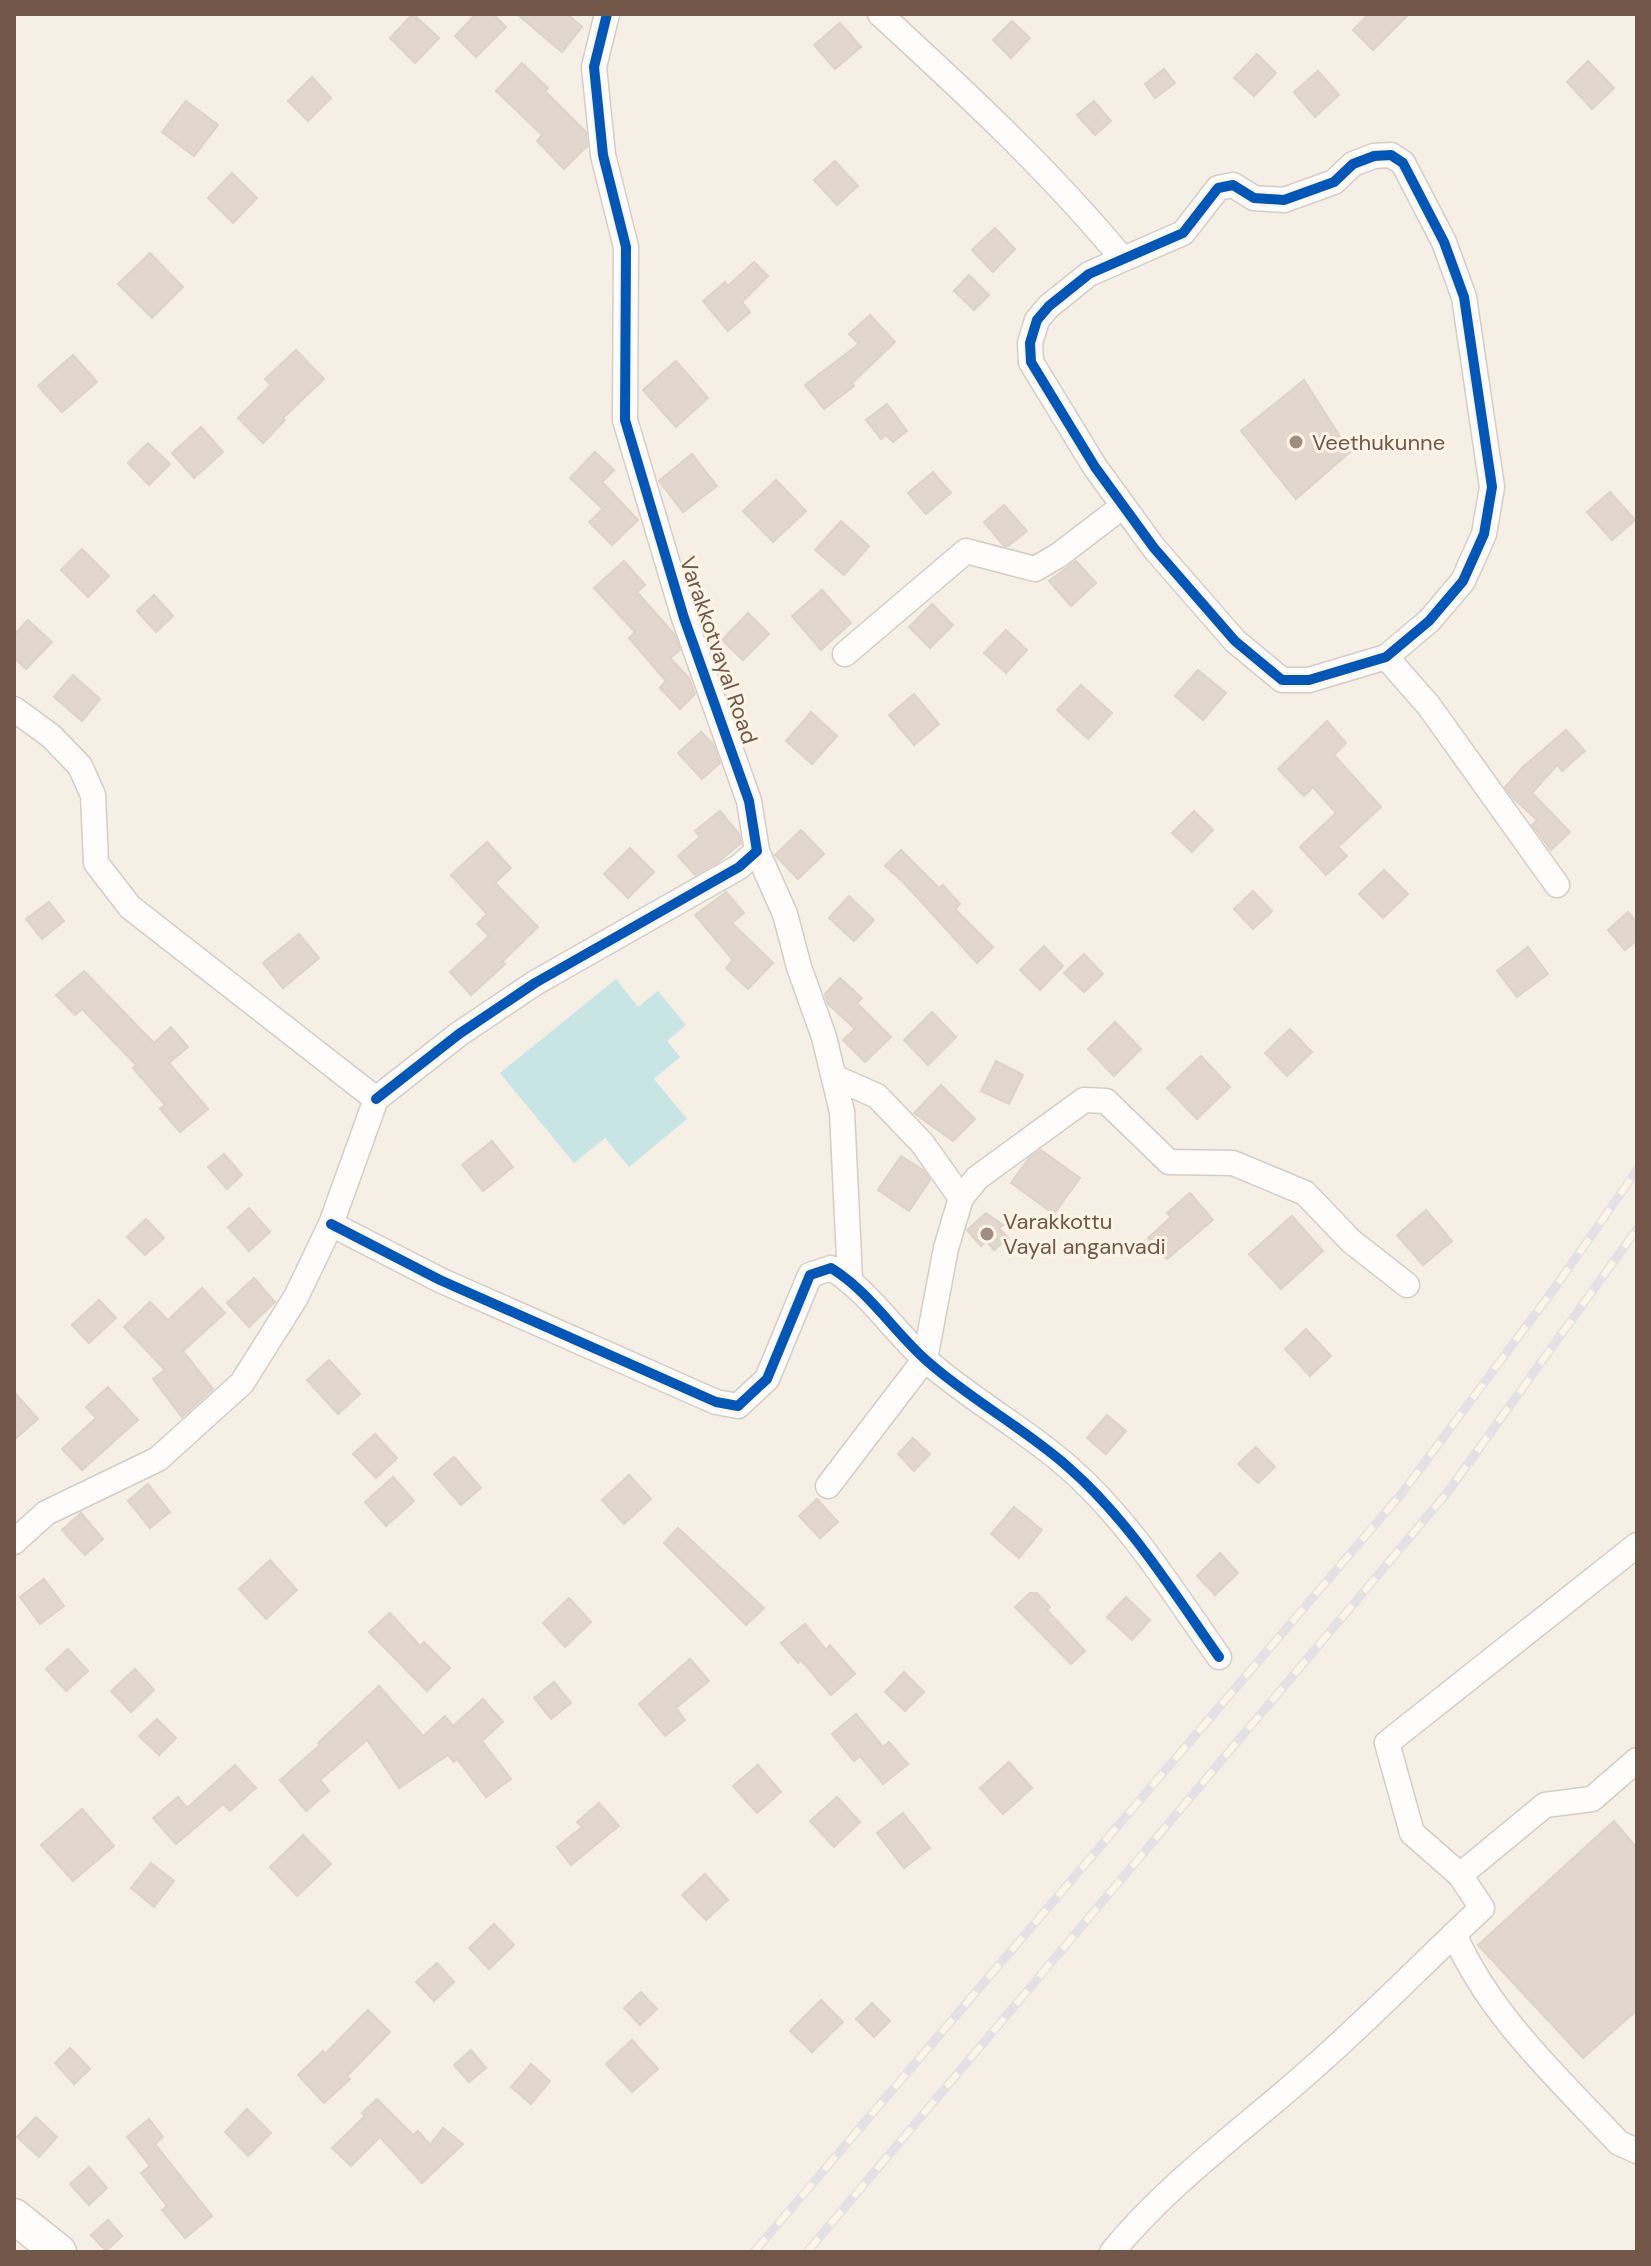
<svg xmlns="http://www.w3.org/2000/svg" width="1651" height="2266" font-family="'DM Sans',sans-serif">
<rect width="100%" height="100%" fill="#f6efe6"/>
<!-- water -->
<path fill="#c8e4e5" d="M616,979L638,1007L658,991L686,1025L667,1041L680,1057L654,1079L687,1119L629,1167L605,1138L574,1163L500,1073Z"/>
<!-- building -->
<g fill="#e2d7ce" stroke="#ded2c9" stroke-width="2">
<path d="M413,14L439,38L415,63L390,38Z"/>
<path d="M476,14H493L506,27L476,57L455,36Z"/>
<path d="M517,14H567L582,27L562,52Z"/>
<path d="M1369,14H1409L1373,50L1353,30Z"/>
<path d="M1012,21L1030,38L1011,58L993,40Z"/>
<path d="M840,23L861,47L835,69L814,45Z"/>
<path d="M1257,54L1276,73L1254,96L1234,78Z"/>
<path d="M1588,61L1614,88L1592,109L1567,82Z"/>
<path d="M522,63L548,88L545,91L586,132L587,146L564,169L537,141L542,135L496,91Z"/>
<path d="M1164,69L1175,83L1155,98L1145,84Z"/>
<path d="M1318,71L1339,95L1315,117L1294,92Z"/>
<path d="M312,77L331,98L308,121L288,101Z"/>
<path d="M186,101L218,125L194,156L162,132Z"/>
<path d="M1094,101L1111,121L1095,135L1077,115Z"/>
<path d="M835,161L858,186L837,205L814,180Z"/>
<path d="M232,173L257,198L233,223L208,198Z"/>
<path d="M995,228L1015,249L993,272L972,250Z"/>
<path d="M150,253L183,287L152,318L118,284Z"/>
<path d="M754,262L768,276L742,302L750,312L728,331L703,301L725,282L728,286Z"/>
<path d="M969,275L989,295L974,310L954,291Z"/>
<path d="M870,315L895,342L852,383L854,386L824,409L805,385L859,344L849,334Z"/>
<path d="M296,350L324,379L283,418L285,420L263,443L238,418L271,385L265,379Z"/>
<path d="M73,355L97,382L62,412L38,386Z"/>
<path d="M676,361L708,398L676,427L643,390Z"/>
<path d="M1304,380L1350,452L1296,499L1241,431Z"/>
<path d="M887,404L907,431L893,442L886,435L881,439L866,420Z"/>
<path d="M201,427L223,452L194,478L172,453Z"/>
<path d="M148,443L170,464L149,485L128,463Z"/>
<path d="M595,452L614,470L602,482L638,520L612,545L589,522L603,509L570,478Z"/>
<path d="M692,454L717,486L683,512L659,481Z"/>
<path d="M933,472L951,493L926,514L908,493Z"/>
<path d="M776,480L806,511L773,542L743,511Z"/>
<path d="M1610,492L1635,520L1612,540L1587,512Z"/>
<path d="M1004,505L1027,531L1008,546H1004L984,522Z"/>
<path d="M841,521L869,546L844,575L815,550Z"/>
<path d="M82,549L109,576L88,597L61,570Z"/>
<path d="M624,561L645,585L637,592L674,634L680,650L670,658L689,678L695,694L680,709L660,688L666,681L629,638L635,632L594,588Z"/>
<path d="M1076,561L1096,583L1071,606L1049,581Z"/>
<path d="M822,590L851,623L821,650L792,616Z"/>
<path d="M154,595L173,616L156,632L137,611Z"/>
<path d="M932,604L953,625L930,648L909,627Z"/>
<path d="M748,613L769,634L743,660L722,640Z"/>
<path d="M28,620L52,642L26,669L14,658V635Z"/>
<path d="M1006,630L1027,650L1006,673L984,653Z"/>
<path d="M1198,670L1226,693L1203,720L1175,696Z"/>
<path d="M73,675L100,699L82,721L54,697Z"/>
<path d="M1081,685L1112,713L1088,739L1057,710Z"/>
<path d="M914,694L939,724L914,745L889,715Z"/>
<path d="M811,712L837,736L812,764L786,741Z"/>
<path d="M1327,721L1346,743L1334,755L1381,807L1338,847L1347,856L1326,875L1300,847L1336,813L1313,787L1304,796L1278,769Z"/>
<path d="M1566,730L1585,751L1562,771L1557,765L1532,793L1570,832L1551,850L1532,825L1537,820L1514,799L1505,787L1523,767Z"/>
<path d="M701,732L713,744L720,763L702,779L678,753Z"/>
<path d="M720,811L739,834L741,843L718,862L695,875L678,856L700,837L695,831Z"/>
<path d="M1194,811L1213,830L1192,852L1172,833Z"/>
<path d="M801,830L824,854L798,879L775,855Z"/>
<path d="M487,842L511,868L495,883L538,927L502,962L505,964L471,995L450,972L489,936L477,924L487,914L451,875Z"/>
<path d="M630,848L654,872L628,898L604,874Z"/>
<path d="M901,850L939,888L943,885L960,904L955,909L993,947L977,963L903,882L885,866Z"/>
<path d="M1384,870L1408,894L1383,918L1359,894Z"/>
<path d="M1253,891L1272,911L1253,929L1234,909Z"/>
<path d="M726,892L744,913L732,923L773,963L748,989L726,968L733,960L695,915Z"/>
<path d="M849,896L874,920L854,941L829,918Z"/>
<path d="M49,902L64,921L42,939L26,919Z"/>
<path d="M1628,912L1637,922V940L1625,950L1608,930Z"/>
<path d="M299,934L319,958L283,988L263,963Z"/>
<path d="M1044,946L1063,966L1040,990L1020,970Z"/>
<path d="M1528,947L1548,974L1517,997L1497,971Z"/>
<path d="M1084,954L1103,974L1084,992L1064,973Z"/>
<path d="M84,971L154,1043L171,1027L188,1047L169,1063L208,1109L180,1132L160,1109L165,1105L133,1068L136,1065L82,1009L75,1015L56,995Z"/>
<path d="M840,978L862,998L857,1003L891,1037L865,1062L843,1040L855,1029L828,1004L825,994Z"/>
<path d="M932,1012L956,1037L928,1065L904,1040Z"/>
<path d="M1115,1022L1141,1049L1114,1076L1088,1049Z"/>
<path d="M1290,1029L1312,1052L1287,1076L1265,1053Z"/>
<path d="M1201,1056L1230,1087L1197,1119L1167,1088Z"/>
<path d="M996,1061L1023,1075L1009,1104L981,1091Z"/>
<path d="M941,1085L975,1119L953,1141L914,1113Z"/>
<path d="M492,1141L513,1167L483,1191L462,1165Z"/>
<path d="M1041,1150L1080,1178L1054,1214L1011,1183L1029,1158Z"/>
<path d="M224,1154L242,1175L227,1189L208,1167Z"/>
<path d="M901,1156L923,1170L930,1180L909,1211L878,1190Z"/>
<path d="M1190,1193L1213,1220L1167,1259L1148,1238L1171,1217L1167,1213Z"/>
<path d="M249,1208L270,1232L249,1251L228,1227Z"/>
<path d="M1426,1210L1452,1241L1423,1265L1397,1235Z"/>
<path d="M986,1213L1003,1225L999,1228L1008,1238L994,1250L986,1241L981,1246L967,1230Z"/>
<path d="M1292,1216L1323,1251L1281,1289L1249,1254Z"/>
<path d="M146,1219L164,1238L145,1255L127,1237Z"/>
<path d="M254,1278L275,1302L249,1327L227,1303Z"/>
<path d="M202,1288L225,1313L183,1351L213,1389L182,1417L153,1379L165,1370L124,1327L150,1302L168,1320Z"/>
<path d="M99,1300L116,1318L89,1343L72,1325Z"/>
<path d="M1306,1329L1331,1356L1310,1376L1285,1349Z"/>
<path d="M329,1360L360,1394L338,1414L307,1380Z"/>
<path d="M108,1387L138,1420L82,1470L62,1449L96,1418L86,1407Z"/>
<path d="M14,1392L38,1419L14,1440Z"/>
<path d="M1107,1415L1126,1431L1106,1454L1087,1438Z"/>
<path d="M375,1434L397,1458L376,1478L353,1454Z"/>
<path d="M913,1438L930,1454L914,1471L898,1454Z"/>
<path d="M1256,1447L1275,1467L1258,1483L1238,1464Z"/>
<path d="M454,1457L481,1488L461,1505L434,1474Z"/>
<path d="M629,1475L651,1499L624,1524L602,1500Z"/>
<path d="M393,1477L414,1501L386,1526L365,1502Z"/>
<path d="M148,1484L170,1512L150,1528L128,1501Z"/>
<path d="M817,1499L838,1522L820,1538L799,1516Z"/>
<path d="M1014,1507L1042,1530L1019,1558L991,1534Z"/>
<path d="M81,1513L103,1539L85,1555L62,1530Z"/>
<path d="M678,1528L764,1608L746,1625L664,1543Z"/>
<path d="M1220,1553L1238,1573L1215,1595L1197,1576Z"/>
<path d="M270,1560L297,1590L266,1619L239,1589Z"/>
<path d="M44,1579L64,1606L40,1624L20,1597Z"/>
<path d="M1030,1593H1037L1050,1607L1047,1610L1085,1651L1071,1664L1015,1607Z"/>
<path d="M1126,1597L1150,1620L1132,1640L1107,1617Z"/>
<path d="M569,1598L591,1622L565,1647L543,1623Z"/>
<path d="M390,1613L420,1646L424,1642L450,1668L427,1691L369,1632Z"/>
<path d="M805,1624L826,1650L830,1645L855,1674L831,1695L801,1660L798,1663L781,1643Z"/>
<path d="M68,1649L88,1671L66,1691L46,1669Z"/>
<path d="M690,1659L709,1681L676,1708L685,1720L665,1736L639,1704Z"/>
<path d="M135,1669L154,1690L131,1712L111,1691Z"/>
<path d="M904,1672L924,1692L905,1711L885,1692Z"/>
<path d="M554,1682L571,1703L551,1719L534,1698Z"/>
<path d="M379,1686L423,1736L445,1716L453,1726L483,1699L503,1722L482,1741L511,1779L486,1797L457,1759L454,1762L448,1755L399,1788L367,1740L320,1780L329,1791L306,1811L280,1780L320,1745L318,1743Z"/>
<path d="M856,1714L883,1747L889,1742L908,1764L883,1784L860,1756L854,1761L832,1734Z"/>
<path d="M157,1719L176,1738L159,1755L139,1736Z"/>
<path d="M1009,1762L1032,1788L1003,1814L980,1788Z"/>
<path d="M235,1765L256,1788L230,1811L223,1804L176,1844L153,1818L178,1797L187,1808Z"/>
<path d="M758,1765L781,1792L757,1813L733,1786Z"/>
<path d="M837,1797L860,1822L834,1847L810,1821Z"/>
<path d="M599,1803L619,1826L571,1865L557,1847L582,1827L577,1822Z"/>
<path d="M82,1809L114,1846L73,1881L41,1845Z"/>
<path d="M903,1813L930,1848L904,1868L877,1833Z"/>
<path d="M1614,1821L1637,1848V2010L1583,2058L1478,1945Z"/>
<path d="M303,1835L331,1864L297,1896L270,1867Z"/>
<path d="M151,1863L174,1881L154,1907L131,1888Z"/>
<path d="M705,1874L728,1900L706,1920L682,1895Z"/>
<path d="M494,1924L514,1945L489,1969L469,1948Z"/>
<path d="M437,1963L454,1982L434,2001L416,1982Z"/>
<path d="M641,1992L657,2009L640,2025L624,2008Z"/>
<path d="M821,2000L843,2022L812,2052L790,2031Z"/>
<path d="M872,2003L890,2021L874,2037L856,2019Z"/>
<path d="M368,2010L390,2032L347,2076L350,2079L324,2103L298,2075L323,2051L325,2054Z"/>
<path d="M632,2040L658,2069L632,2092L606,2064Z"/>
<path d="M70,2048L90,2069L74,2084L55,2063Z"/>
<path d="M471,2050L486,2068L469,2082L454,2065Z"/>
<path d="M531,2064L550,2081L531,2104L511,2087Z"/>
<path d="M377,2099L413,2135L418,2131L430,2145L443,2128L463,2144L422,2183L380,2137L351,2166L332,2148L365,2116L362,2113Z"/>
<path d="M247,2109L271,2133L248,2156L225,2132Z"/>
<path d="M36,2117L57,2137L39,2157L17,2137Z"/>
<path d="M149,2119L163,2137L155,2144L212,2216L185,2238L162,2210L167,2206L141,2173L150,2166L127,2137Z"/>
<path d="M89,2167L107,2188L89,2205L70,2184Z"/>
<path d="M108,2220L122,2236L106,2251L91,2235Z"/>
</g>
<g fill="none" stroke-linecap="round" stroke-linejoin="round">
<defs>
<g id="street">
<path d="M880,14C965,92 1049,170 1122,258"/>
<path d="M1391,155L1403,163L1444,242L1464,297L1492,487L1484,534L1463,581L1429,621L1386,657L1309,680H1282L1235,641L1154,548L1095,467L1031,362L1030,343L1037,320L1049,306L1089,274L1183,233L1218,188L1233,185L1254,198L1284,200L1334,182L1353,164L1374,156Z"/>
<path d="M845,654L966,551L1035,569L1059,555L1123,506"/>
<path d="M1386,657L1429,706L1557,885"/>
<path d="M14,709L51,736L80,766L93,795L96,863L130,907L376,1099L331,1224L296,1297L242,1383L158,1459L46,1513L14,1542"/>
<path d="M757,851L785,914L799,967L824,1037L842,1112L850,1279"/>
<path d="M376,1099L459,1034L535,983L739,867L757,851L749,801L684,618L625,420L626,247L603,155L594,67L607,14"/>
<path d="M961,1198L977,1178L1084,1100L1106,1101L1169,1162L1233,1163L1305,1193L1351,1241L1407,1285"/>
<path d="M331,1224L440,1280L716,1402L738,1406L767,1379L810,1275L831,1268C869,1291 894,1332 927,1361C971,1400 1024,1428 1068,1467C1129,1520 1173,1592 1219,1657"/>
<path d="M828,1486L925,1359L946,1248L961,1198L922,1143L877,1096L834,1077"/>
<path d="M1460,1875L1412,1833L1387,1743L1637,1545"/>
<path d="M1454,1934C1490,2016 1558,2078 1619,2143L1637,2151"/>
<path d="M1112,2252C1170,2181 1246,2128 1314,2067C1372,2016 1426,1960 1482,1908L1460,1875L1545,1805L1592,1799L1637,1760"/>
</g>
<path id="secondary" d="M14,2216L59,2252"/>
</defs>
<!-- street casing -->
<use href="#street" stroke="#d7ccc4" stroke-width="27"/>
<!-- secondary casing -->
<use href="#secondary" stroke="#d6cbc3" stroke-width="37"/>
<!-- street -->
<use href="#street" stroke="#fefdfb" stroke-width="24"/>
<!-- secondary -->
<use href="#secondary" stroke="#fefdfb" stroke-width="34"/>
<defs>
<g id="rail">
<path d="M754,2252L1402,1493L1554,1289L1637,1170"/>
<path d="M807,2252L1447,1493L1637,1229"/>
</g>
</defs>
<!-- rail casing -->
<use href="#rail" stroke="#e3e1e3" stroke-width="9"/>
<!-- rail -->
<use href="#rail" stroke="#fff5e6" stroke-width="6" stroke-dasharray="18" stroke-linecap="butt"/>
<defs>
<g id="cycleway">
<path d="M1391,155L1403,163L1444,242L1464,297L1492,487L1484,534L1463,581L1429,621L1386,657L1309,680H1282L1235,641L1154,548L1095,467L1031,362L1030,343L1037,320L1049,306L1089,274L1183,233L1218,188L1233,185L1254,198L1284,200L1334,182L1353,164L1374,156Z"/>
<path d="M376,1099L459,1034L535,983L739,867L757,851L749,801L684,618L625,420L626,247L603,155L594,67L607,14"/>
<path d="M331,1224L440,1280L716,1402L738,1406L767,1379L810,1275L831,1268C869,1291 894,1332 927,1361C971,1400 1024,1428 1068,1467C1129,1520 1173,1592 1219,1657"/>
</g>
</defs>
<!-- cycleway casing -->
<use href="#cycleway" stroke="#fff5e6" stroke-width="15"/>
<!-- cycleway -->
<use href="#cycleway" stroke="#0057b8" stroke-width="10"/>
</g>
<!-- markers -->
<g fill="#a08c7f" stroke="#fff5e6" stroke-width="3">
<circle cx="1296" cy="442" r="8"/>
<circle cx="987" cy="1234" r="8"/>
</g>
<g text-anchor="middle" stroke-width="6" stroke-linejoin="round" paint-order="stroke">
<!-- poi labels -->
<g font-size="22" fill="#725648" stroke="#fff5e6" text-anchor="start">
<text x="1312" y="450">Veethukunne</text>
<text x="1003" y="1229">Varakkottu<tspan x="1003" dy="25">Vayal anganvadi</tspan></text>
</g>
<!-- street labels -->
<g font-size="22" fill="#725648" stroke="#fff5e6">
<text transform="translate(719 650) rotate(71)" y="8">Varakkotvayal Road</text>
</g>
</g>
<!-- border -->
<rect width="1651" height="2266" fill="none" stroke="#725648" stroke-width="32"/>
</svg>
